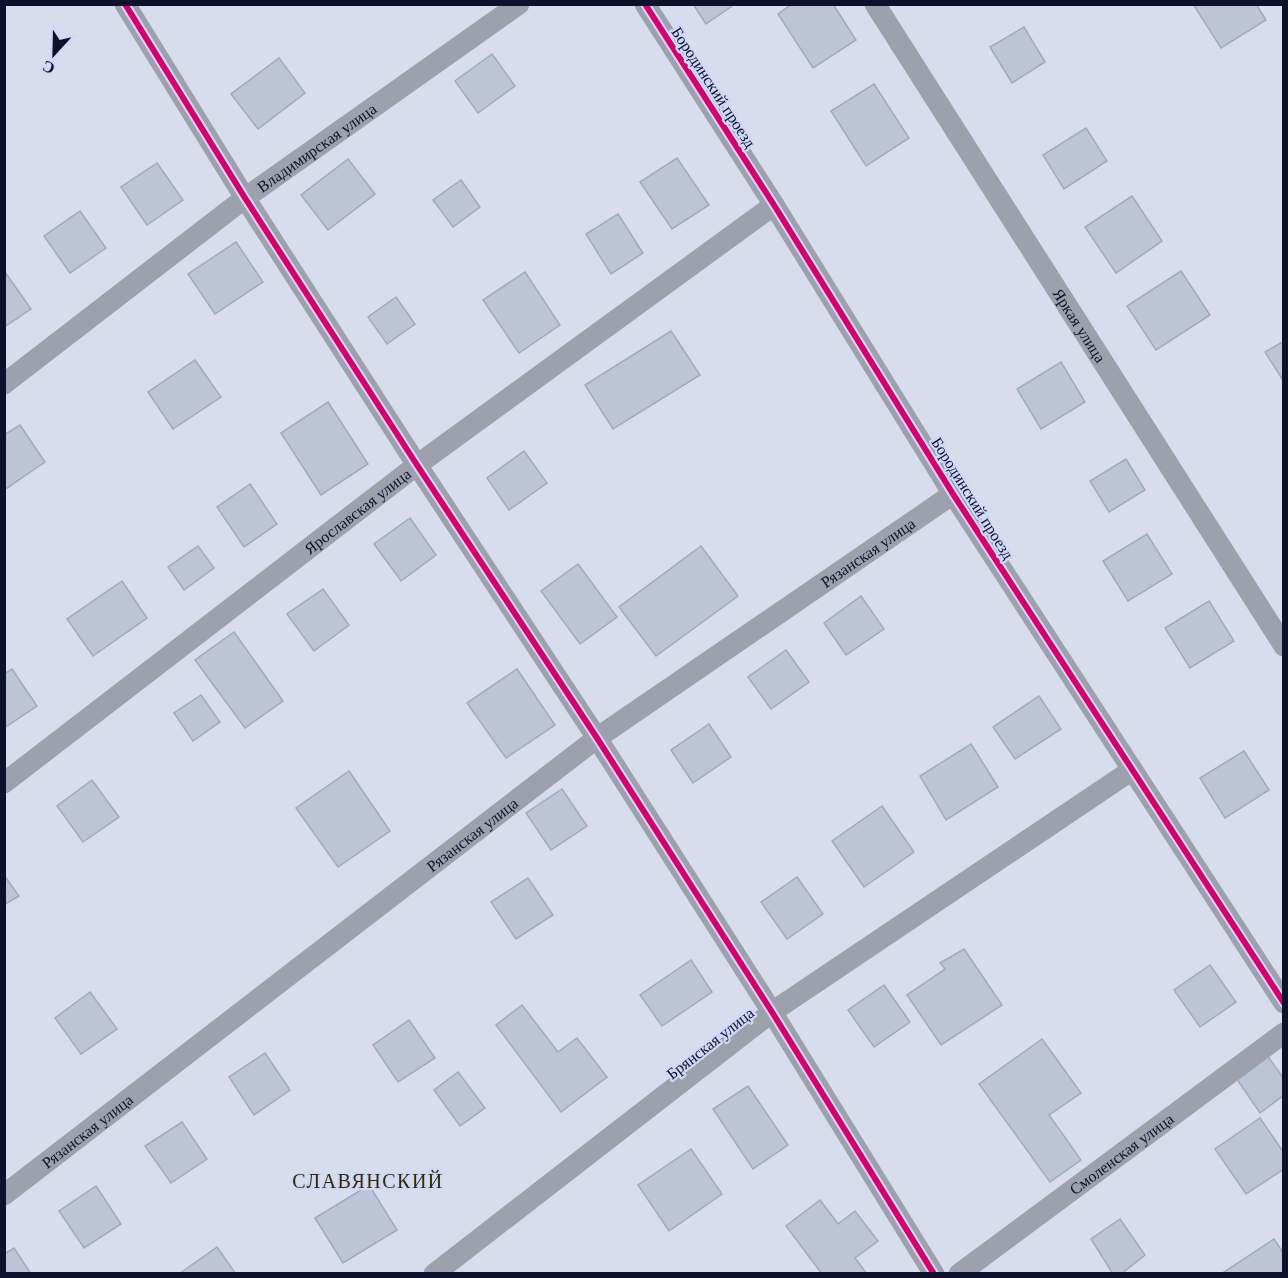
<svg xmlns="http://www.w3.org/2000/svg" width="1288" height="1278" font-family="Georgia,serif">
<rect width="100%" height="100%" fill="#d8dded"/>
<!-- building -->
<g fill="#bbc5d6" stroke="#9eabbd" stroke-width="1.5">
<path d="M693,4H735L706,24Z"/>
<path d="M792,4H833L856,40L813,68L778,14Z"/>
<path d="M1193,4H1256L1266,20L1221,48Z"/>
<path d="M1024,27L1045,62L1012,83L990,47Z"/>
<path d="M492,54L515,86L478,113L455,81Z"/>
<path d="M279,58L305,93L258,129L231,94Z"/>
<path d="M874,84L909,138L866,166L831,111Z"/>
<path d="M1086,128L1107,161L1064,189L1043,155Z"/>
<path d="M677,158L709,205L672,229L640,182Z"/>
<path d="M348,159L375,194L328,230L301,195Z"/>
<path d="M157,163L183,200L147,225L121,187Z"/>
<path d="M461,180L480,207L453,227L433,200Z"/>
<path d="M1132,196L1162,241L1116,273L1085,227Z"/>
<path d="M80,211L106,248L70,273L44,236Z"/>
<path d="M618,214L643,253L611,274L586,234Z"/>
<path d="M236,242L263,282L215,314L188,274Z"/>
<path d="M1181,271L1210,315L1156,350L1127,306Z"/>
<path d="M5,272L31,309L4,327V273Z"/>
<path d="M525,272L560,325L519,353L483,300Z"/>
<path d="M396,297L415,324L387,344L368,317Z"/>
<path d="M671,331L700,375L613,429L585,385Z"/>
<path d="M1284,341V382L1265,352Z"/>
<path d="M195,360L221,397L173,429L148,392Z"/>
<path d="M1061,362L1085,402L1041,429L1017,389Z"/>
<path d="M328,402L368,464L321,495L281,433Z"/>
<path d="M20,425L45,462L4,490V435Z"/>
<path d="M524,451L547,483L509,510L487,478Z"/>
<path d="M1126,459L1145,490L1109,512L1090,481Z"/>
<path d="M250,484L277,524L244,547L217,507Z"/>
<path d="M410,518L436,555L401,581L374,544Z"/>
<path d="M1147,534L1172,574L1128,601L1103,561Z"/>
<path d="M198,546L214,568L184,590L168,567Z"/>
<path d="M701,546L738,596L656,656L619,607Z"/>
<path d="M578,564L617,617L580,644L541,591Z"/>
<path d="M122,581L147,618L93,656L67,619Z"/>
<path d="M323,589L349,625L314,651L287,614Z"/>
<path d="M861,596L884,629L846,655L824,623Z"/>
<path d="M1209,601L1234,641L1190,668L1165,628Z"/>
<path d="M234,632L283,701L245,728L195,660Z"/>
<path d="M786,650L809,682L771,709L748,677Z"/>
<path d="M12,669L37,706L4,728V674Z"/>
<path d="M517,669L555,725L506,758L467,703Z"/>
<path d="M201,695L220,722L193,741L174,713Z"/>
<path d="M1039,696L1061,729L1015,759L993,727Z"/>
<path d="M709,724L731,757L693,783L671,750Z"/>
<path d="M971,744L998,787L946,820L920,776Z"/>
<path d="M1244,751L1269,790L1225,818L1200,778Z"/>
<path d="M349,771L390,831L338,867L296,808Z"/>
<path d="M92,780L119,817L83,842L57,806Z"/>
<path d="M562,789L587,826L551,850L526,813Z"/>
<path d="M882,806L914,852L864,887L832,841Z"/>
<path d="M4,875L19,896L4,905Z"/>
<path d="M797,877L823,914L787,939L761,902Z"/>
<path d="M528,878L553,915L516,939L491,902Z"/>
<path d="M964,949L1002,1005L941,1045L907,995L945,969L940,963Z"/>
<path d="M691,960L712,992L662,1026L640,995Z"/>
<path d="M1210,965L1236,1002L1200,1027L1174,990Z"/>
<path d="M884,985L910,1022L874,1047L848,1010Z"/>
<path d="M90,992L117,1029L81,1054L55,1018Z"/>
<path d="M522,1005L558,1052L577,1038L607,1077L561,1112L496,1025Z"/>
<path d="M409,1020L435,1058L398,1082L373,1045Z"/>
<path d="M1042,1039L1081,1093L1049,1115L1081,1160L1050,1182L979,1084Z"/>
<path d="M265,1053L290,1090L254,1115L229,1077Z"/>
<path d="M1267,1055L1284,1079V1095L1260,1113L1236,1078Z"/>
<path d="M458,1072L485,1108L460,1126L434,1090Z"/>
<path d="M748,1086L788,1145L753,1169L713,1109Z"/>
<path d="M1260,1118L1284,1153V1169L1246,1194L1215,1149Z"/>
<path d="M182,1122L207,1159L171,1183L145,1146Z"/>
<path d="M691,1149L722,1194L669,1231L638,1185Z"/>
<path d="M369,1185L397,1230L343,1263L315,1218Z"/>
<path d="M96,1186L121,1224L84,1248L59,1211Z"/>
<path d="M820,1200L838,1224L855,1211L878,1241L855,1258L867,1274H822L786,1226Z"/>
<path d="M1120,1219L1145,1255L1121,1274H1113L1091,1239Z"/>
<path d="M1274,1239L1284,1254V1274H1221Z"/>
<path d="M217,1247L236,1274H179Z"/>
<path d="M14,1248L31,1274H4V1254Z"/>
</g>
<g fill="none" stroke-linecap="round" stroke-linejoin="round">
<!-- minor -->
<g stroke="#9da1ac" stroke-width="21">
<path d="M125,4L245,198L417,465L597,738L772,1012L934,1274"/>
<path d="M645,4L774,205L953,494L1284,1003"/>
<path id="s1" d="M875,4L1284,646"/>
<path id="s2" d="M4,384L245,198L519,4"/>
<path id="s3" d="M4,783L417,465L774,205"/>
<path id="s4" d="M4,1195L597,738L953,494"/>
<path d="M434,1274L772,1012L1132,770"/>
<path id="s5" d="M959,1274L1284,1033"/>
</g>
<defs>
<g id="cycleway">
<path d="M125,4L245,198L417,465L597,738L772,1012L934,1274"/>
<path d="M645,4L774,205L953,494L1284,1003"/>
</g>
</defs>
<!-- cycleway casing -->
<use href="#cycleway" stroke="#cfd8f6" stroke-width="10"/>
<!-- cycleway -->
<use href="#cycleway" stroke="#d6006c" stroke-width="6"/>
</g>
<g text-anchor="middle" stroke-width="4.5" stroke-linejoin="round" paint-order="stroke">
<!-- street labels -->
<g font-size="16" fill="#0c112c" stroke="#cfd8f6">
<text transform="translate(714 87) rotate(57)" y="6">Бородинский проезд</text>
<text dy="6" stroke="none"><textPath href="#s2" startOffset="392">Владимирская улица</textPath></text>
<text dy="6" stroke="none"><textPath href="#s1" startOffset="381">Яркая улица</textPath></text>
<text transform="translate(973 498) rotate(58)" y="6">Бородинский проезд</text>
<text dy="6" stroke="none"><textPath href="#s3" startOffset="446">Ярославская улица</textPath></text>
<text dy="6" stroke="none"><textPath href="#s4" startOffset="1077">Рязанская улица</textPath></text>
<text dy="6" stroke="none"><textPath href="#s4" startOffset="591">Рязанская улица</textPath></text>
<text transform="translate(710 1043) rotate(-38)" y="6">Брянская улица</text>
<text dy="6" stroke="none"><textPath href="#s4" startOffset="105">Рязанская улица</textPath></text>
<text dy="6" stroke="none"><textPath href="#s5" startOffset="202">Смоленская улица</textPath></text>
</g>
<!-- quarter labels -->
<g font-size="20" letter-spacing="1.5" fill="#362900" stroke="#cfd8f6">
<text x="368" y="1188">СЛАВЯНСКИЙ</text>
</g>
</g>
<!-- border -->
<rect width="1288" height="1278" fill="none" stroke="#0c112c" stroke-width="12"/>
<!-- north arrow -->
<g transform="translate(54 54) rotate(202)" stroke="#cfd8f6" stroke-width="4.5" paint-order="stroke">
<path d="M0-4.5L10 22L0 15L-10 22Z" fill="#0c112c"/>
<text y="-9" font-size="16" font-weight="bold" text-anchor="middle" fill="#0c112c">С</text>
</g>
</svg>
